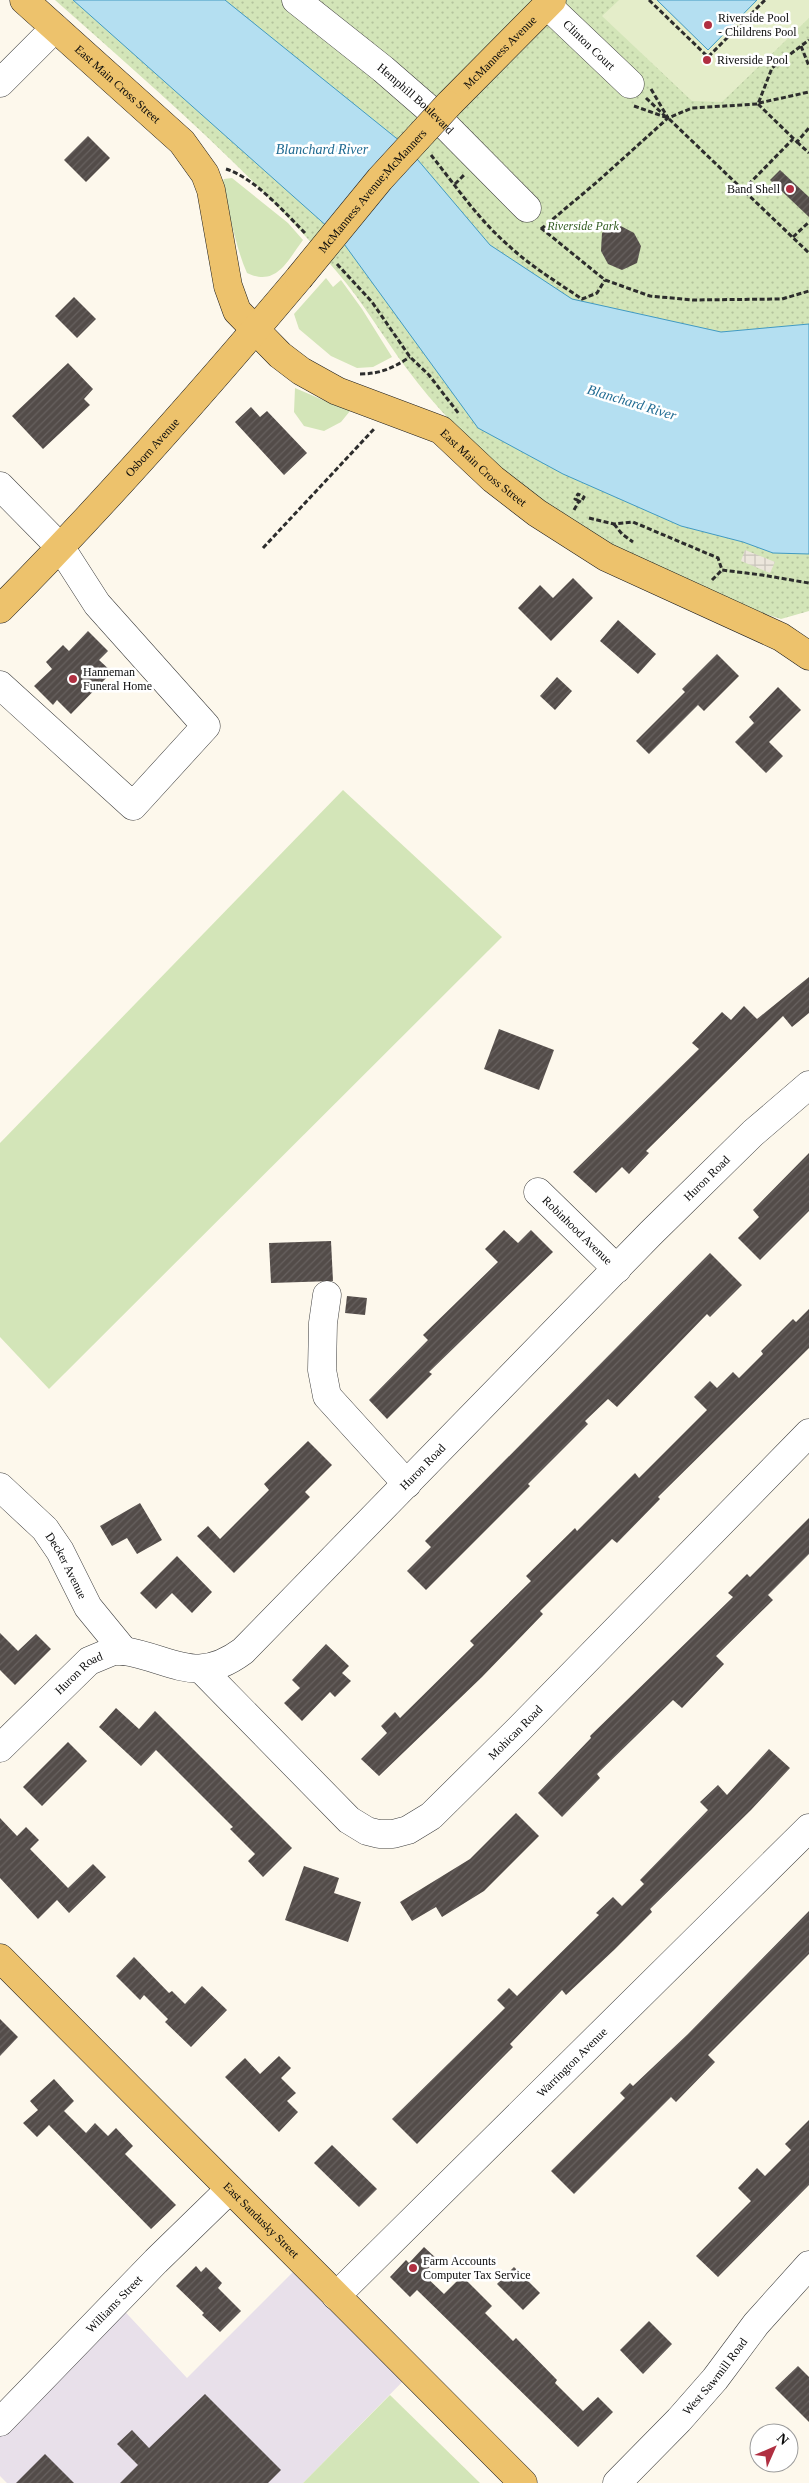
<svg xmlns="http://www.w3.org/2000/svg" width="809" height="2483" font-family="Georgia,serif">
<defs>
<pattern id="park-dots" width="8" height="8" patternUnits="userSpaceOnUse" patternTransform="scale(1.25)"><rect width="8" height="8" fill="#d3e5b8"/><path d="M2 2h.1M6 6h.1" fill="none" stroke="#b4c39d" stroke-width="1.8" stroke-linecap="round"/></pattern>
<pattern id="plaza-grid" width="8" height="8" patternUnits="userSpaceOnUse" patternTransform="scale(1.25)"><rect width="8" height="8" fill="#ece6dc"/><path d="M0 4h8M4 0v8" fill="none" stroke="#c9c4bb"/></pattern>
<pattern id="building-hatch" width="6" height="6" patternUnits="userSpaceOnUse" patternTransform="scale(1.25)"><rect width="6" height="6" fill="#534c49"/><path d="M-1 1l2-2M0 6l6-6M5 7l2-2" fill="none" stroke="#67615f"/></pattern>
</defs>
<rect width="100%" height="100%" fill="#fdf8ec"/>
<!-- industrial -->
<path fill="#e8e0ea" d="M303,2262L412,2372L303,2483H7L0,2476V2422L116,2302L187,2378Z"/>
<!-- grass -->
<g fill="#d3e5b8">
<path d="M232,178L288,223L303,240C287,261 277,287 247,273C235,246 231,214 220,186L224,179Z"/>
<path d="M326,278L333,287L341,280L362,309L392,357L373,367L357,368L331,356L299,329L294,314Z"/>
<path d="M295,388L323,400L349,408L350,411L341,422L324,431L304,426L294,412Z"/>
<path d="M343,790L502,937L49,1389L0,1337V1143Z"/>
<path d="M390,2395L480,2483H303Z"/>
</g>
<!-- park -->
<path fill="url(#park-dots)" d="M55,0H809V611L781,619L765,614C716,593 664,574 617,548C577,526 537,498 502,469C467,441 434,405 407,369C383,337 363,302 337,272C252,172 152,86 55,0Z"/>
<!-- pitch -->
<path fill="#e4edc9" d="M619,0H809V18L722,102L692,101L602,16Z"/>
<!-- plaza -->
<path fill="url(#plaza-grid)" d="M745,550L775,562L770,573L741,561Z"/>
<!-- water -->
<g fill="#b4dff1" stroke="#419ac2">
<path d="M73,0H225L406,146L490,245L572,299L721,332L809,324V554L773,553L743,542L681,526L563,474L478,428L339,237Z"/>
<path d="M657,0H757L708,50Z"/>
</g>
<!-- building -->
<g fill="url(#building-hatch)">
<path d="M88,136L110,158L86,182L64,160Z"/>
<path d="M780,170L809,197V217L770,180Z"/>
<path d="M617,224L634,233L641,246L637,263L622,270L608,264L601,251L602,233Z"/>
<path d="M74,297L96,319L77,338L55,316Z"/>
<path d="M68,363L93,389L84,399L90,405L43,449L12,416Z"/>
<path d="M251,407L260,417L267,411L307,453L284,475L235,422Z"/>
<path d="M573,578L593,598L551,641L518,608L540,585L553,598Z"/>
<path d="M618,620L656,654L638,674L600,641Z"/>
<path d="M88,631L108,651L99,660L112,672L71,714L57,700L53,705L34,686L52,669L46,662L63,645L69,651Z"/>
<path d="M717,654L739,676L704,711L698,705L649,754L636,741L685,692L682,689Z"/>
<path d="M557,677L572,691L555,710L540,696Z"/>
<path d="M778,687L801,710L769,742L783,756L766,773L735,742L754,723L749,717Z"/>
<path d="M809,977V1013L792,1027L783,1016L646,1151L649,1153L629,1174L622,1167L596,1193L573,1172L699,1049L692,1043L722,1012L731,1020L744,1006L757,1019Z"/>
<path d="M499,1029L554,1050L539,1090L484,1069Z"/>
<path d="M809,1153V1211L760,1260L738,1238L759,1217L753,1210Z"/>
<path d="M504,1230L518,1243L531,1230L553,1252L429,1372L432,1374L387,1419L369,1400L428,1340L423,1335L498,1262L485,1249Z"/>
<path d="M331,1241L333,1281L271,1283L269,1243Z"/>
<path d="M710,1253L742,1285L710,1317L707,1314L617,1407L608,1399L585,1421L588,1424L528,1484L530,1486L426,1590L407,1571L431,1547L425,1541Z"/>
<path d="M347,1296L367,1298L365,1315L345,1313Z"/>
<path d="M809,1309V1348L658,1497L660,1499L617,1543L612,1539L540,1611L543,1614L482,1677L379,1776L361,1759L387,1733L381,1726L395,1712L400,1718L474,1645L470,1641L531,1581L526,1576L575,1528L577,1531L635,1473L639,1478L707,1410L694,1397L710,1381L717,1388L733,1372L739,1378L763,1354L761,1351L793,1319L796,1322Z"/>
<path d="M308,1441L332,1465L305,1492L310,1497L234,1573L197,1536L208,1526L220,1539L269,1490L264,1484Z"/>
<path d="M140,1503L162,1540L137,1554L127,1538L112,1546L100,1526Z"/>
<path d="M809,1518V1554L768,1595L773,1600L716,1656L724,1664L682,1708L673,1700L597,1774L600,1778L562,1817L538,1793L591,1738L590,1736L733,1597L728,1593L747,1574L750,1577Z"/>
<path d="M177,1556L212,1592L192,1613L172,1593L156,1609L140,1593Z"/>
<path d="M0,1633L18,1651L36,1634L51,1649L15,1685L0,1670Z"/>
<path d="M326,1644L349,1666L342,1673L351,1681L335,1697L330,1692L302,1721L284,1703L300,1688L292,1680Z"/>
<path d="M116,1708L139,1729L155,1711L292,1848L263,1877L248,1861L255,1854L230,1829L233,1827L156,1750L141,1766L99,1727Z"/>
<path d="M68,1742L87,1761L42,1806L23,1787Z"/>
<path d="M769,1749L790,1768L751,1810L650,1909L652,1912L614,1950L566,1995L562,1990L510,2044L513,2047L417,2144L392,2119L505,2008L497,2000L509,1988L517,1996L599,1915L596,1913L613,1897L622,1906L644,1884L640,1880L708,1810L700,1802L718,1785L727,1795Z"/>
<path d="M516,1813L539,1836L484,1891L442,1917L436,1907L412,1921L400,1902L470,1859Z"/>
<path d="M0,1818L17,1836L26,1827L39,1840L30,1849L68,1888L93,1864L106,1877L69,1913L57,1900L38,1919L0,1878Z"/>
<path d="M304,1866L339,1878L334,1893L361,1902L348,1942L285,1920Z"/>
<path d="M809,1911V1954L708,2055L715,2062L676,2102L671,2097L574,2194L551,2171L625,2098L620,2093L630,2083L633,2086L688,2034Z"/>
<path d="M134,1957L169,1993L172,1991L185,2004L202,1986L227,2010L191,2047L165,2022L168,2019L144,1995L140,2000L116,1976Z"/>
<path d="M0,2019L18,2037L0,2056Z"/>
<path d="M279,2056L291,2068L281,2078L296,2093L287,2101L298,2112L279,2132L225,2077L245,2058L260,2074Z"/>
<path d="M54,2079L74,2101L64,2111L86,2133L95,2123L108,2136L116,2128L133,2146L125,2154L176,2205L151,2229L49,2125L37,2137L23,2123L38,2110L30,2101Z"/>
<path d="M809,2120V2185L718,2277L696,2256L751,2201L738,2188L757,2168L765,2176L791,2150L785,2144Z"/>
<path d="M332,2145L377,2189L359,2207L314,2163Z"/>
<path d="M424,2247L437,2259L423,2274L444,2294L462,2276L492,2306L485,2313L513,2341L516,2338L557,2380L555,2383L583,2411L598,2397L613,2412L578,2447L417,2290L410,2297L390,2277L406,2260L409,2263Z"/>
<path d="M196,2266L201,2272L206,2267L222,2283L218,2288L241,2311L220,2332L202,2315L204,2313L176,2286Z"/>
<path d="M514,2267L540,2293L523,2310L497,2284Z"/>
<path d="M649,2321L672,2344L643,2374L620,2350Z"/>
<path d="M798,2366L809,2377V2422L775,2388Z"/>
<path d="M205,2394L281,2470L268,2483H120L138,2465L117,2444L132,2430L149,2448Z"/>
<path d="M45,2454L74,2483H16Z"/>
</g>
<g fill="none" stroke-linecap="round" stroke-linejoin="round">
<defs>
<g id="minor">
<path id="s1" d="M296,0L383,69L429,109L527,208"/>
<path id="s2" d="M547,5L630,84"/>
<path d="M0,83L55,28"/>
<path d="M0,486L61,548L97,604L206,726L133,806L0,685"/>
<path id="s3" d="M538,1192L617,1269"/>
<path d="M327,1295L323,1323L322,1370L327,1396L407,1484"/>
<path id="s4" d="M0,1487L45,1529L60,1551L88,1607L124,1651"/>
<path id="s5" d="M201,1669L349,1820L367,1831L379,1834H393L408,1830L431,1816L519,1729L809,1433"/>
<path id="s6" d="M0,1748L89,1661L113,1651H124C173,1659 196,1686 243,1651L651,1233L753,1133L809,1085"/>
<path id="s7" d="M336,2296L809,1828"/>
<path id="s8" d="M0,2422L156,2261L230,2189"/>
<path id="s9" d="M617,2483L679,2420L715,2379L756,2324L809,2265"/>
</g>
<g id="major">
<path id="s10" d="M24,0L182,142L205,174L211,190L228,286L237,311L280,355L301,371L337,391L441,430L493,479L537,513L606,557L781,637L809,656"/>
<path id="s11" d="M448,105L552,0"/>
<path id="s12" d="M0,609C105,504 203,392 299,278"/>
<path id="s13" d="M0,1958L523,2483"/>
</g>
</defs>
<!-- minor casing -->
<use href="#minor" stroke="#3e3e3e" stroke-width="29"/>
<!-- major casing -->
<use href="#major" stroke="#1c1c1c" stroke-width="29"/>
<!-- path -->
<g stroke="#2d2d2d" stroke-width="3" stroke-dasharray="5 2.5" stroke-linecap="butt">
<path d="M649,0L708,57L765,0"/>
<path d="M801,46L809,66"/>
<path d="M651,89L668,118"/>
<path d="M646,98L665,116"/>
<path d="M759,103L809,92"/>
<path d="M758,104L797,142L809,128"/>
<path d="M634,106L668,118L809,253"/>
<path d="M797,142L809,153"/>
<path d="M431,155C455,185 478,219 508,245C530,266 557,282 582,299L597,293L605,280"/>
<path d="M226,169C255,178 285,213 306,234"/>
<path d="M455,184L464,175"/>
<path d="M743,190L793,139"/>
<path d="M541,228L605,280L650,296L693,300L782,299L809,291"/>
<path d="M541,229L597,182L668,118L692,108L758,104L772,68L809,40"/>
<path d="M793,237L809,222"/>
<path d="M337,264L372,302L410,357L429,375L459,414"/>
<path d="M360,374C380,374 393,368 410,357"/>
<path d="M574,510L579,501L581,502L584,497L578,494L575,499L579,501"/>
<path d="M589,518L614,524L633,522L718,558L722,570L762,575L809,583"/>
<path d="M614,524L622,534L633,542"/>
<path d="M263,548L374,429"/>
<path d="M712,580L722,570"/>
</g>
<!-- minor -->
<use href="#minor" stroke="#fff" stroke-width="28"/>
<!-- major -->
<use href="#major" stroke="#edc26c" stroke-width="28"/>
<defs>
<g id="major-bridge">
<path id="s14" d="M299,278L380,179L448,105"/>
</g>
</defs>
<!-- major-bridge casing -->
<use href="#major-bridge" stroke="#1c1c1c" stroke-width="29" stroke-linecap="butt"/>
<!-- major-bridge -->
<use href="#major-bridge" stroke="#edc26c" stroke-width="28"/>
</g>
<!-- markers -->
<g fill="#b02f41" stroke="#fff" stroke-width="2">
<circle cx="708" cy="25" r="5"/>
<circle cx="707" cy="60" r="5"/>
<circle cx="790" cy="189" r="5"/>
<circle cx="73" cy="679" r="5"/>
<circle cx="413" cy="2268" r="5"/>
</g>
<g text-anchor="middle" stroke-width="5" stroke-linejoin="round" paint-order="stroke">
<!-- poi labels -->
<g font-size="12" fill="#0b0b0b" stroke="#fff" text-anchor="start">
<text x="718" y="22">Riverside Pool<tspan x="718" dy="14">- Childrens Pool</tspan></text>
<text x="717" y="64">Riverside Pool</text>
<text x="780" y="193" text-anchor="end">Band Shell</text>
<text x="83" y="676">Hanneman<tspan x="83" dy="14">Funeral Home</tspan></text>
<text x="423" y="2265">Farm Accounts<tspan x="423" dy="14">Computer Tax Service</tspan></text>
</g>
<!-- street labels -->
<g font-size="12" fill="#0b0b0b" stroke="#fff">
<text dy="4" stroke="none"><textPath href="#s2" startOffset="58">Clinton Court</textPath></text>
<text dy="4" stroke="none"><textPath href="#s11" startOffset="74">McManness Avenue</textPath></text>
<text dy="4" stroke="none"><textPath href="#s10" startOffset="126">East Main Cross Street</textPath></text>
<text dy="4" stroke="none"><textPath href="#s1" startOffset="155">Hemphill Boulevard</textPath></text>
<text dy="4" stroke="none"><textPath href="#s14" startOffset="114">McManness Avenue;McManners</textPath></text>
<text dy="4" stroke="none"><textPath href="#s12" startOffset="222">Osborn Avenue</textPath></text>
<text dy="4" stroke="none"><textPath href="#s10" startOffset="690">East Main Cross Street</textPath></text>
<text dy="4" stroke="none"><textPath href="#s6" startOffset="949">Huron Road</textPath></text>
<text dy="4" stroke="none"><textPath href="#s3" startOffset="55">Robinhood Avenue</textPath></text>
<text dy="4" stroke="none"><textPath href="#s6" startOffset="544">Huron Road</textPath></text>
<text dy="4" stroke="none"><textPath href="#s4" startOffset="104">Decker Avenue</textPath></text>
<text dy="4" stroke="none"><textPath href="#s6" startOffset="109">Huron Road</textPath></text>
<text dy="4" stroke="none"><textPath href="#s5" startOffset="420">Mohican Road</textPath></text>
<text dy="4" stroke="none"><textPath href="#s7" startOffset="332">Warrington Avenue</textPath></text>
<text dy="4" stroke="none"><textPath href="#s13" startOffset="370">East Sandusky Street</textPath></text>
<text dy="4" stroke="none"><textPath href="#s8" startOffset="164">Williams Street</textPath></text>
<text dy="4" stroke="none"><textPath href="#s9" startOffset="145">West Sawmill Road</textPath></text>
</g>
<!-- park labels -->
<g font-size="12" font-style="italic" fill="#335d22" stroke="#fff">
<text x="583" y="230">Riverside Park</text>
</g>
<!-- water labels -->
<g font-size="14" font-style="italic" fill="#206b92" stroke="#fff">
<text x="322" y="154">Blanchard River</text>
<text transform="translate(632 402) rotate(17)" y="5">Blanchard River</text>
</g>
</g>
<!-- north arrow -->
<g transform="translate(774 2448) rotate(45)"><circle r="24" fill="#ffffff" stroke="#9d9d9d"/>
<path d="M0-4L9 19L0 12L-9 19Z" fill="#b02f41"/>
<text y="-8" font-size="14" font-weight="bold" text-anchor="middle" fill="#0b0b0b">N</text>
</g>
</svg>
